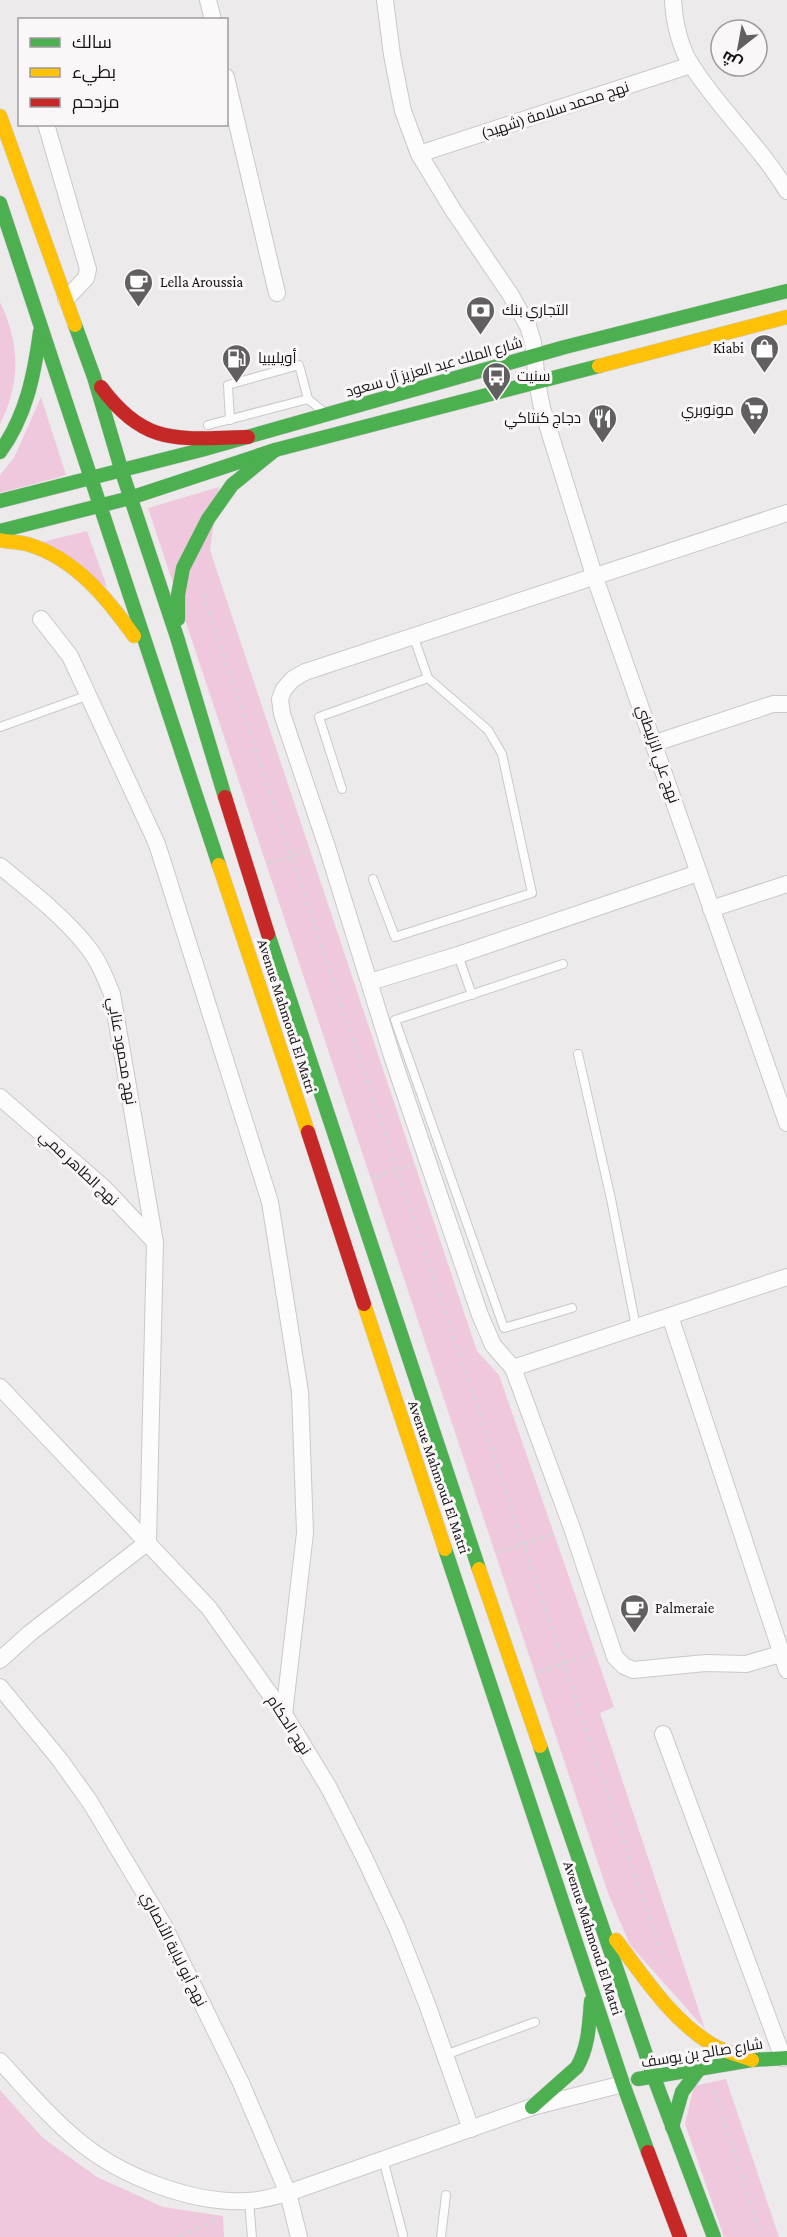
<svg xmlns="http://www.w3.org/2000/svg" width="787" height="2237" font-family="'Crimson Pro',Cairo,serif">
<rect width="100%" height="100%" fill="#edeaec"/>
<!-- green -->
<g fill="#efc8de">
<path d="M0,302C20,344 21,382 0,424Z"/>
<path d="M41,397L66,475L0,493V475L14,458Z"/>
<path d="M219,487L210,550L477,1351L499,1375L614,1707L600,1713L705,2029L630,1945L608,1893L148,508Z"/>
<path d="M87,531L107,587L34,544Z"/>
<path d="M726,2079L779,2237H724L685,2124L694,2086Z"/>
<path d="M0,2090L43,2138L97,2177L163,2207L223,2216L224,2237H0Z"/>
</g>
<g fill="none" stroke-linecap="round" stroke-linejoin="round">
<defs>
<g id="lane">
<path d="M230,420L228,385L299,365L308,399"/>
<path d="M208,425L308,399L325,413"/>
<path d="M0,727L89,695"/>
<path d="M342,789L319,717L428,678"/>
<path d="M373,879L395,937L532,893L502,754L488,730L428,678L414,638"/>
<path d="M458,955L472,995"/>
<path d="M563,964L395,1020L504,1328L572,1308"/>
<path d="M578,1054L611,1199L636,1327"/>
<path d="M445,2055L535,2022"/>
<path d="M383,2159L403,2235"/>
<path d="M249,2202L252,2237"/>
<path d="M441,2237L446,2195"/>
</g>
<g id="street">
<path d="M208,0L213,20"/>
<path d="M385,0L392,55L403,111L419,154L453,210L510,294L528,326L533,342L537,382L542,408L594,575L787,1123"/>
<path d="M673,0C674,21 680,49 692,66C720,110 760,146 787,191"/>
<path d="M226,77L277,293"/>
<path d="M46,124L88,269L86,278L66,299"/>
<path d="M419,154L691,65"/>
<path d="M787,513L305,672L293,679L284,689L280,699L282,714L327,847L393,1059L480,1315L493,1345L513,1368L572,1528L615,1657L624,1666L633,1670L706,1663L746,1664L787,1652"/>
<path d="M41,619L70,656L157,844L270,1202L300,1392L305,1533L284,1714"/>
<path d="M655,743L773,704H787"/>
<path d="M0,866C29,890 62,915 86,945C98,959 105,977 112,994L155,1242L148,1542L30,1633L0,1660"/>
<path d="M711,909L787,884"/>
<path d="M370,982L458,955L698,873"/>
<path d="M0,1097L104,1188L155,1242"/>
<path d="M670,1316L787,1670"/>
<path d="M513,1368L787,1277"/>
<path d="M0,1387L209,1608L284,1714L329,1788L365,1859L397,1928L427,2004L471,2129"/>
<path d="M0,1687L60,1760L90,1802L163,1924L241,2083L288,2193L299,2237"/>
<path d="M663,1734L783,2058"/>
<path d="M0,2061C26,2089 51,2119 81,2143C123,2177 193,2204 247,2201C261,2201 275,2196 288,2193L532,2107L623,2084"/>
</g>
<g id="fast">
<path d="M0,203L219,865"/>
<path d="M75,325L94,377L122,472L177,637L225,797"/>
<path d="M0,452C26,416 34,376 40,332"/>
<path d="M0,501L201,450L565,347L787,291"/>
<path d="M0,531L130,498L275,450L599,366"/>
<path d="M178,619V595L183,568L208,519L232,485L275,450"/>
<path d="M268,934L479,1569"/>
<path d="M445,1549L623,2084L648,2152"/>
<path d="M540,1746L653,2075L714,2237"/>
<path d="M638,2079L752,2060L787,2058"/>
<path d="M532,2107L577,2067C589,2046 589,2024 591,2001"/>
<path d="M672,2127L682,2092L700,2068"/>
</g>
<g id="slow">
<path d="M0,116L75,325"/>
<path d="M599,366L787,317"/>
<path d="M0,540C9,542 19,542 27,544C75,558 107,598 134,636"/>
<path d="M219,865L308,1132"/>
<path d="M364,1304L445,1549"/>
<path d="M479,1569L540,1746"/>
<path d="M616,1940C644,1977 672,2021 713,2045C725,2052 739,2055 752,2060"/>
</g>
<g id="jam">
<path d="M101,387C146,448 180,438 248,437"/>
<path d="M225,797L268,934"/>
<path d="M308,1132L364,1304"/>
<path d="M648,2152L680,2237"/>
</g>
</defs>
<!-- lane casing -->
<use href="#lane" stroke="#cac8c9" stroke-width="10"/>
<!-- street casing -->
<use href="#street" stroke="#cac8c9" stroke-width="18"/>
<!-- fast casing -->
<use href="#fast" stroke="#cac8c9" stroke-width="15"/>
<!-- slow casing -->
<use href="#slow" stroke="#cac8c9" stroke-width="15"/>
<!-- jam casing -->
<use href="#jam" stroke="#cac8c9" stroke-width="15"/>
<!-- path -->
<g stroke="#d6d6d6" stroke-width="3" stroke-dasharray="4.5 4.5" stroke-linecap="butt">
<path d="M203,594L664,1961"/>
<path d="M268,863L311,851"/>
<path d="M374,1177L411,1165"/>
<path d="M497,1553L556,1533"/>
<path d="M538,1672L595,1652"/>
<path d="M714,2089L761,2237"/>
<path d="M179,2237L220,2218"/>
</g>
<!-- lane -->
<use href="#lane" stroke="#fcfcfc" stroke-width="8"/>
<!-- street -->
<use href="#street" stroke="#fcfcfc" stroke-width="16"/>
<!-- fast -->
<use href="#fast" stroke="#4caf50" stroke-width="14"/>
<!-- slow -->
<use href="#slow" stroke="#ffc107" stroke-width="14"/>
<!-- jam -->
<use href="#jam" stroke="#c62828" stroke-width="14"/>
</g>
<!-- icons -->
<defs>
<symbol id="cafe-pin" viewBox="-11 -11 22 30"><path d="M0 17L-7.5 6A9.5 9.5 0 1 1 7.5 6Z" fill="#615f60" stroke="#fbf7f9"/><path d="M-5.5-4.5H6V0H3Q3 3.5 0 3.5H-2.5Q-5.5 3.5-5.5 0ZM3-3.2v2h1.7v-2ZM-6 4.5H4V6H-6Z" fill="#fff"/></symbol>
<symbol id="bank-pin" viewBox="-11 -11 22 30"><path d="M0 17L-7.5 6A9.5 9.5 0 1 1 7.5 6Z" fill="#615f60" stroke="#fbf7f9"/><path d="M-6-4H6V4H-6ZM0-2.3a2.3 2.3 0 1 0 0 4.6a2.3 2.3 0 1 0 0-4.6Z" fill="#fff"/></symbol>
<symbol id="shop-pin" viewBox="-11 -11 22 30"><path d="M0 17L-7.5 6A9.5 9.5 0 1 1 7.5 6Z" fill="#615f60" stroke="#fbf7f9"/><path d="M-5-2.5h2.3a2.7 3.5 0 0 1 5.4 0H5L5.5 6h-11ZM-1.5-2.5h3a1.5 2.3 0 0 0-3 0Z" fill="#fff"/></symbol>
<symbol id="fuel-pin" viewBox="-11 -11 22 30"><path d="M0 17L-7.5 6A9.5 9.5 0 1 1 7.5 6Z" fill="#615f60" stroke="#fbf7f9"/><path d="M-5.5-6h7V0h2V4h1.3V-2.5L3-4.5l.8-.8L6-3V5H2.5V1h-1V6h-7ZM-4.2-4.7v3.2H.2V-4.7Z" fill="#fff"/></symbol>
<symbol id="bus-pin" viewBox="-11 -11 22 30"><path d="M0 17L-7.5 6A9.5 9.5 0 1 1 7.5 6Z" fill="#615f60" stroke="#fbf7f9"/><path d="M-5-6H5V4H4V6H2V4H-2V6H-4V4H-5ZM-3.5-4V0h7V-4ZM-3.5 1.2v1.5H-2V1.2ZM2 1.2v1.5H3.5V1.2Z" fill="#fff"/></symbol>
<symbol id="supermarket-pin" viewBox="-11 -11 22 30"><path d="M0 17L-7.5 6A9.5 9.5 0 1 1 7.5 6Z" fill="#615f60" stroke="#fbf7f9"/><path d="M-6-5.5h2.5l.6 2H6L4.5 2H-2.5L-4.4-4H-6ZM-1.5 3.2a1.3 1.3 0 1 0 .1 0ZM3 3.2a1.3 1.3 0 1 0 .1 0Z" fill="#fff"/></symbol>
<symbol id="restaurant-pin" viewBox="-11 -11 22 30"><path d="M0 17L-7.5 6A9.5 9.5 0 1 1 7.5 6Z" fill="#615f60" stroke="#fbf7f9"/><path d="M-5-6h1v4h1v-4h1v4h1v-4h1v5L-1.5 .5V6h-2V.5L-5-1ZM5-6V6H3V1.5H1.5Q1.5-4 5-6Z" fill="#fff"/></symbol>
</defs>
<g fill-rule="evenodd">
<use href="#cafe-pin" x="122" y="266" width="33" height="45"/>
<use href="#bank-pin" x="464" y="294" width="33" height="45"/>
<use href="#shop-pin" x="748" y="332" width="33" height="45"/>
<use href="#fuel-pin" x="220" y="342" width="33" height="45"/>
<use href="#bus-pin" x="480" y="360" width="33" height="45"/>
<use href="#supermarket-pin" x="738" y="394" width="33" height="45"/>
<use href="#restaurant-pin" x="586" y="402" width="33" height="45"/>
<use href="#cafe-pin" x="618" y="1592" width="33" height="45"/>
</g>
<g text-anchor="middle" stroke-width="6" stroke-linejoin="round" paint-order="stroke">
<!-- street labels -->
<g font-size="15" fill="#161415" stroke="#fbf7f9">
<text transform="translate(555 110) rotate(-18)" y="5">نهج محمد سلامة (شهيد)</text>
<text transform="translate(434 367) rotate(-16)" y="5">شارع الملك عبد العزيز آل سعود</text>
<text transform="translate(658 754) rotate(71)" y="5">نهج علي الزليطني</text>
<text transform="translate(287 1016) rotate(72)" y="5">Avenue Mahmoud El Matri</text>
<text transform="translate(122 1051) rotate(80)" y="5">نهج محمود عنابي</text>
<text transform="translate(79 1168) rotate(43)" y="5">نهج الطاهر ممي</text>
<text transform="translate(439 1477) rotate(71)" y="5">Avenue Mahmoud El Matri</text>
<text transform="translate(289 1725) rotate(57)" y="5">نهج الحكام</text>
<text transform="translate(593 1938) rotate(72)" y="5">Avenue Mahmoud El Matri</text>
<text transform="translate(174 1949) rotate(63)" y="5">نهج أبو لبابة الأنصاري</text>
<text transform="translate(702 2053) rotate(-9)" y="5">شارع صالح بن يوسف</text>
</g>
<!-- poi labels -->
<g font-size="15" fill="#161415" stroke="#fbf7f9" text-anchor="start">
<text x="160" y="287">Lella Aroussia</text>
<text x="502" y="315">التجاري بنك</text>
<text x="744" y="353" text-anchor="end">Kiabi</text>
<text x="258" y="363">أويليبيا</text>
<text x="517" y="381">سنيت</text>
<text x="734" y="415" text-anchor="end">مونوبري</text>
<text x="581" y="423" text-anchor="end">دجاج كنتاكي</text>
<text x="655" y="1613">Palmeraie</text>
</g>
</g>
<!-- legend -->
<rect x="18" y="18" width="210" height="108" fill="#fbf7f9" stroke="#9f9c9e" stroke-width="1.5"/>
<rect x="30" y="38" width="30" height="9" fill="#4caf50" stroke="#9f9c9e" stroke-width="1.5"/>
<text x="72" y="48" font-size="18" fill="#161415">سالك</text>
<rect x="30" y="68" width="30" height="9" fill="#ffc107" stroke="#9f9c9e" stroke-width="1.5"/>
<text x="72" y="78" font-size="18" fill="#161415">بطيء</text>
<rect x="30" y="98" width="30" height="9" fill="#c62828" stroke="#9f9c9e" stroke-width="1.5"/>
<text x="72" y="108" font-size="18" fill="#161415">مزدحم</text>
<!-- north arrow -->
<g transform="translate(739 48) rotate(211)"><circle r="28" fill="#fbf7f9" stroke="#9f9c9e" stroke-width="1.5"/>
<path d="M0-4.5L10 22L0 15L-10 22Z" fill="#615f60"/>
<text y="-9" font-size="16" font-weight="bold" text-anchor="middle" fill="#161415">ش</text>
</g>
</svg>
